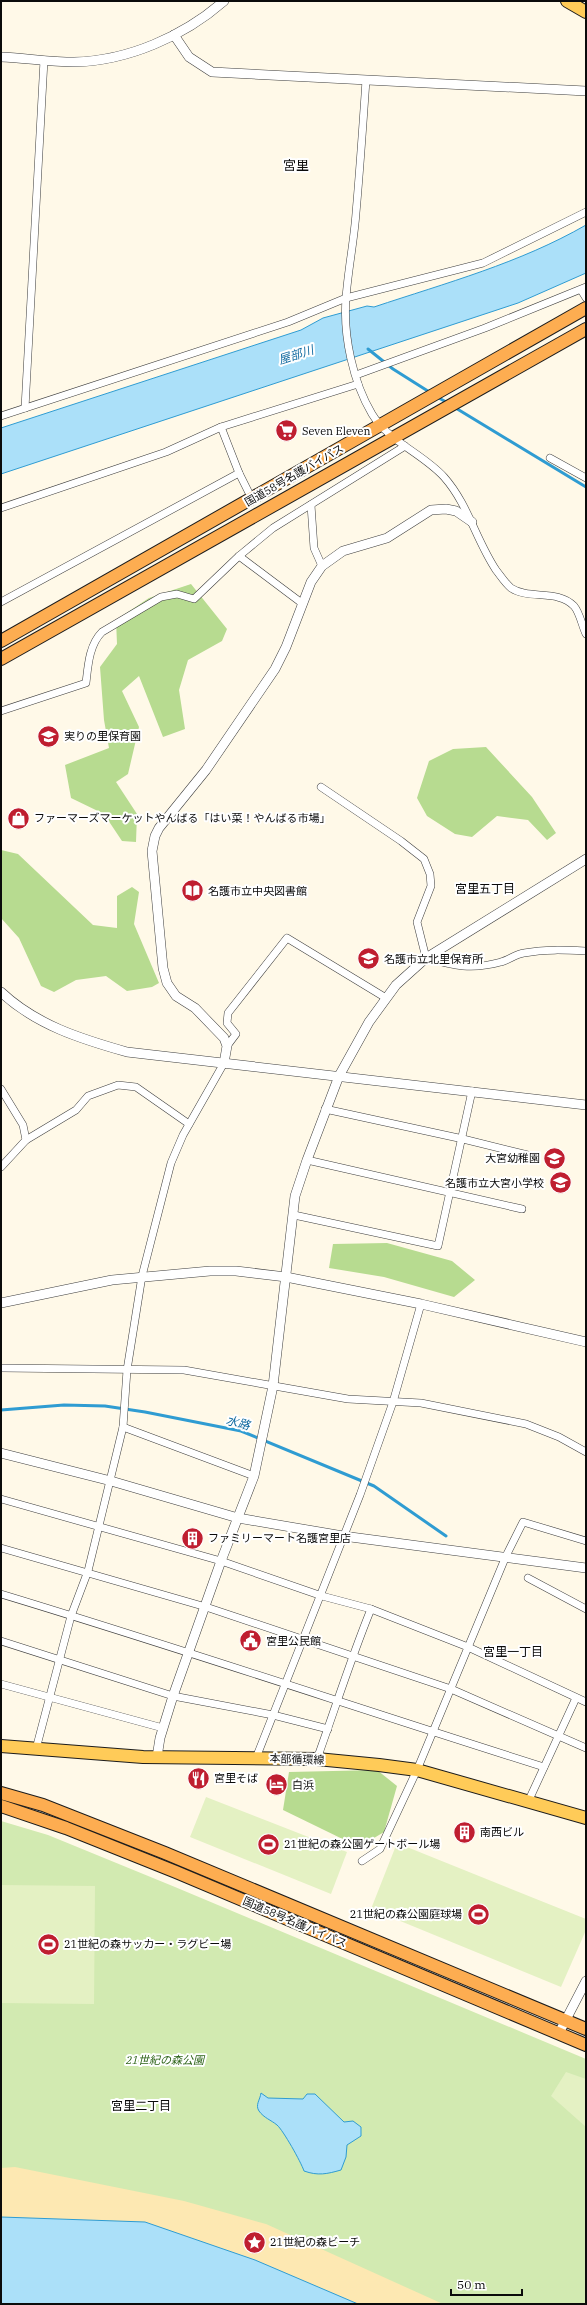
<svg xmlns="http://www.w3.org/2000/svg" width="587" height="2305" font-family="'IBM Plex Serif','Noto Sans JP',serif">
<rect width="100%" height="100%" fill="#fff9e8"/>
<!-- green -->
<path fill="#d2eab1" d="M1,1821L48,1835L175,1887L586,2059V2304H358L255,2260L145,2222L1,2217Z"/>
<!-- forest -->
<g fill="#b7db90">
<path d="M191,584L227,629L222,641L188,660L179,690L185,729L163,737L139,676L122,691L139,727L128,774L116,782L137,814L136,842L122,841L104,814L71,798L65,765L109,748L104,720L100,667L117,644L116,620L149,598Z"/>
<path d="M486,747L532,797L556,833L547,840L528,820L497,816L472,837L455,834L427,816L417,798L429,761L453,749Z"/>
<path d="M1,850L18,854L93,925L117,928V896L132,887L139,892L134,924L159,983L152,987L127,991L106,976L76,980L54,992L41,986L19,938L1,918Z"/>
<path d="M387,1243L452,1261L475,1280L454,1297L384,1277L329,1268L333,1244Z"/>
<path d="M377,1770L397,1786L384,1832L359,1847L283,1810L289,1772Z"/>
</g>
<!-- sand -->
<path fill="#fde8b2" d="M15,2167L184,2201L266,2224L443,2304H358L255,2260L145,2222L1,2217V2168Z"/>
<!-- pitch -->
<g fill="#e4f1c3">
<path d="M206,1797L347,1852L331,1894L190,1837Z"/>
<path d="M397,1843L586,1919V1930L561,1987L371,1909Z"/>
<path d="M1,1885L95,1886L94,2004L1,2003Z"/>
<path d="M566,2072L586,2079V2127L551,2096Z"/>
</g>
<!-- water -->
<g fill="#abe0f9" stroke="#2f9cd2">
<path d="M586,225V273L518,303L1,474V428L301,330L323,318L367,306L374,307C446,283 520,263 586,225Z"/>
<path d="M261,2093L268,2098L303,2099L307,2094H315L344,2122L353,2121L361,2127V2136L347,2145L346,2157L341,2170C327,2174 318,2176 304,2171C301,2162 283,2130 277,2125C271,2120 264,2118 259,2111C255,2105 260,2100 261,2093Z"/>
<path d="M1,2217L145,2222L255,2260L358,2304H1Z"/>
</g>
<g fill="none" stroke-linecap="round" stroke-linejoin="round">
<!-- stream -->
<g stroke="#2f9cd2" stroke-width="3">
<path d="M368,349L393,369L431,393"/>
<path d="M437,397L448,403"/>
<path d="M454,407L586,487"/>
<path d="M1,1410L64,1405L105,1406L145,1412L241,1431L374,1486L446,1536"/>
</g>
<defs>
<g id="minor">
<path d="M366,80C363,124 360,168 356,213C354,241 348,270 346,298C343,336 353,382 372,414C389,442 422,453 444,477C468,504 476,540 496,570C500,575 505,583 511,588C529,600 558,589 574,606C580,613 582,626 586,634"/>
<path d="M581,290L586,298"/>
<path d="M356,375L485,328L586,287"/>
<path d="M25,408L44,60"/>
<path d="M1,416L288,322L346,298L483,263L586,212"/>
<path d="M221,427L239,473L252,499"/>
<path d="M550,458L586,478"/>
<path d="M311,505L314,548L322,566"/>
<path d="M1,508L166,452L221,427L358,384"/>
<path d="M239,556L303,604"/>
<path d="M1,602L239,473"/>
<path d="M1,711L86,683C88,666 89,645 102,632L161,597L177,594L194,599L239,556L273,528L405,446"/>
<path d="M321,787L401,841L424,859L430,874L431,886L417,922L426,958C454,966 472,970 501,962C509,960 516,954 524,953C545,949 565,950 586,951"/>
<path d="M227,1046L236,1034L227,1023L228,1013L287,938L386,998"/>
<path d="M1,1089L23,1125L26,1140L1,1167"/>
<path d="M325,1109L463,1139L536,1157"/>
<path d="M26,1140L76,1110L88,1096L118,1085L136,1087L189,1124"/>
<path d="M307,1160L522,1209"/>
<path d="M294,1215L438,1246L472,1091"/>
<path d="M1,1368L184,1370L348,1399L421,1403L526,1424L559,1437L586,1452"/>
<path d="M123,1427L254,1476"/>
<path d="M1,1499L221,1561L322,1596L371,1609L468,1647L586,1702"/>
<path d="M1,1548L206,1607L451,1689L586,1748"/>
<path d="M528,1578L586,1609"/>
<path d="M1,1594C183,1649 363,1710 544,1767"/>
<path d="M1,1641L173,1696L273,1715L328,1729"/>
<path d="M1,1684L163,1728"/>
<path d="M36,1749L71,1616L88,1571L123,1427L127,1370L142,1276L171,1163L183,1135L224,1063"/>
<path d="M256,1758L360,1495L393,1402L421,1304"/>
<path d="M317,1759C335,1709 351,1658 371,1609"/>
<path d="M528,1802L576,1698"/>
<path d="M362,1861L380,1849L417,1770L506,1556L523,1522L586,1541"/>
</g>
<g id="tertiary">
<path d="M174,35L189,57L212,72L586,91"/>
<path d="M1,57C25,58 50,62 74,62C128,61 184,36 224,1"/>
<path d="M1,992C36,1025 81,1039 127,1052L586,1105"/>
<path d="M224,1063L227,1046L224,1038L195,1008L176,996L167,983L163,968L152,851L155,836L159,828L206,770L275,669L286,647L311,582L322,566L343,551L387,538L431,510L446,509L456,511L472,522"/>
<path d="M1,1303L112,1280L210,1271H236L286,1277L421,1304L586,1342"/>
<path d="M1,1453L111,1481L238,1518L343,1536L586,1568"/>
<path d="M157,1757L160,1738L173,1696L221,1561L254,1476L273,1386L295,1196L307,1160L339,1076L369,1022L396,985L426,958L586,859"/>
<path d="M559,2033L586,1981"/>
</g>
<g id="primary">
<path d="M567,1L586,12"/>
<path d="M1,1746L143,1757L317,1759L379,1765L417,1770L586,1818"/>
</g>
<g id="trunk">
<path d="M1,641L586,308"/>
<path d="M1,659L586,329"/>
<path d="M1,1793L43,1805L165,1853L586,2029"/>
<path d="M1,1806L66,1828L176,1872L586,2045"/>
</g>
</defs>
<!-- minor casing -->
<use href="#minor" stroke="#3e3e3e" stroke-width="8"/>
<!-- tertiary casing -->
<use href="#tertiary" stroke="#3e3e3e" stroke-width="10"/>
<!-- primary casing -->
<use href="#primary" stroke="#1c1c1c" stroke-width="14"/>
<!-- trunk casing -->
<use href="#trunk" stroke="#1c1c1c" stroke-width="14"/>
<!-- minor -->
<use href="#minor" stroke="#fff" stroke-width="7"/>
<!-- tertiary -->
<use href="#tertiary" stroke="#fff" stroke-width="9"/>
<!-- primary -->
<use href="#primary" stroke="#ffcb58" stroke-width="12"/>
<!-- trunk -->
<use href="#trunk" stroke="#fdad51" stroke-width="12"/>
</g>
<!-- icons -->
<defs>
<symbol id="supermarket-disc" viewBox="-11 -11 22 22"><circle r="9.5" fill="#bf1e30" stroke="#fff"/><path d="M-6-5.5h2.5l.6 2H6L4.5 2H-2.5L-4.4-4H-6ZM-1.5 3.2a1.3 1.3 0 1 0 .1 0ZM3 3.2a1.3 1.3 0 1 0 .1 0Z" fill="#fff"/></symbol>
<symbol id="school-disc" viewBox="-11 -11 22 22"><circle r="9.5" fill="#bf1e30" stroke="#fff"/><path d="M0-5L7-2L0 1L-7-2ZM-4 1L0 2.5L4 1V4Q0 6-4 4Z" fill="#fff"/></symbol>
<symbol id="shop-disc" viewBox="-11 -11 22 22"><circle r="9.5" fill="#bf1e30" stroke="#fff"/><path d="M-5-2.5h2.3a2.7 3.5 0 0 1 5.4 0H5L5.5 6h-11ZM-1.5-2.5h3a1.5 2.3 0 0 0-3 0Z" fill="#fff"/></symbol>
<symbol id="library-disc" viewBox="-11 -11 22 22"><circle r="9.5" fill="#bf1e30" stroke="#fff"/><path d="M-6-4Q-3-5.5-.7-3.5V5Q-3 3-6 4ZM6-4Q3-5.5 .7-3.5V5Q3 3 6 4Z" fill="#fff"/></symbol>
<symbol id="building-disc" viewBox="-11 -11 22 22"><circle r="9.5" fill="#bf1e30" stroke="#fff"/><path d="M-4-6H4V6H1V3H-1V6H-4ZM-2.5-4.3h1.7v1.8h-1.7ZM.8-4.3h1.7v1.8H.8ZM-2.5-1h1.7V.8h-1.7ZM.8-1h1.7V.8H.8Z" fill="#fff"/></symbol>
<symbol id="civic-disc" viewBox="-11 -11 22 22"><circle r="9.5" fill="#bf1e30" stroke="#fff"/><path d="M-.6-6.5H3V-4.5H.6V-3L4-1V1h2V6H-6V1h2V-1L-.6-3ZM-1.2 2.5V6h2.4V2.5Z" fill="#fff"/></symbol>
<symbol id="restaurant-disc" viewBox="-11 -11 22 22"><circle r="9.5" fill="#bf1e30" stroke="#fff"/><path d="M-5-6h1v4h1v-4h1v4h1v-4h1v5L-1.5 .5V6h-2V.5L-5-1ZM5-6V6H3V1.5H1.5Q1.5-4 5-6Z" fill="#fff"/></symbol>
<symbol id="hotel-disc" viewBox="-11 -11 22 22"><circle r="9.5" fill="#bf1e30" stroke="#fff"/><path d="M-6-4.5h1.5V1H6V5H4.5V3h-9V5H-6ZM-4 0a1.8 1.8 0 1 1 3.6 0ZM.5 0V-2.5h3Q6-2.5 6 0Z" fill="#fff"/></symbol>
<symbol id="stadium-disc" viewBox="-11 -11 22 22"><circle r="9.5" fill="#bf1e30" stroke="#fff"/><path d="M0-5a6.5 5 0 1 0 0 10a6.5 5 0 1 0 0-10ZM-3.5-1.8h7v3.6h-7Z" fill="#fff"/></symbol>
<symbol id="sight-disc" viewBox="-11 -11 22 22"><circle r="9.5" fill="#bf1e30" stroke="#fff"/><path d="M0-6L1.8-2.2L6-1.7L2.9 1.2L3.7 5.4L0 3.3L-3.7 5.4L-2.9 1.2L-6-1.7L-1.8-2.2Z" fill="#fff"/></symbol>
</defs>
<g fill-rule="evenodd">
<use href="#supermarket-disc" x="274" y="418" width="25" height="25"/>
<use href="#school-disc" x="36" y="724" width="25" height="25"/>
<use href="#shop-disc" x="6" y="806" width="25" height="25"/>
<use href="#library-disc" x="180" y="878" width="25" height="25"/>
<use href="#school-disc" x="356" y="946" width="25" height="25"/>
<use href="#school-disc" x="542" y="1146" width="25" height="25"/>
<use href="#school-disc" x="548" y="1170" width="25" height="25"/>
<use href="#building-disc" x="180" y="1526" width="25" height="25"/>
<use href="#civic-disc" x="238" y="1628" width="25" height="25"/>
<use href="#restaurant-disc" x="186" y="1766" width="25" height="25"/>
<use href="#hotel-disc" x="264" y="1772" width="25" height="25"/>
<use href="#building-disc" x="452" y="1820" width="25" height="25"/>
<use href="#stadium-disc" x="256" y="1832" width="25" height="25"/>
<use href="#stadium-disc" x="466" y="1902" width="25" height="25"/>
<use href="#stadium-disc" x="36" y="1932" width="25" height="25"/>
<use href="#sight-disc" x="242" y="2230" width="25" height="25"/>
</g>
<g text-anchor="middle" stroke-width="4" stroke-linejoin="round" paint-order="stroke">
<!-- poi labels -->
<g font-size="11" fill="#0b0b0b" stroke="#fff" text-anchor="start">
<text x="302" y="435">Seven Eleven</text>
<text x="64" y="740">実りの里保育園</text>
<text x="34" y="822">ファーマーズマーケットやんばる「はい菜！やんばる市場」</text>
<text x="208" y="895">名護市立中央図書館</text>
<text x="384" y="963">名護市立北里保育所</text>
<text x="540" y="1162" text-anchor="end">大宮幼稚園</text>
<text x="544" y="1187" text-anchor="end">名護市立大宮小学校</text>
<text x="208" y="1542">ファミリーマート名護宮里店</text>
<text x="266" y="1645">宮里公民館</text>
<text x="214" y="1782">宮里そば</text>
<text x="292" y="1789">白浜</text>
<text x="480" y="1836">南西ビル</text>
<text x="284" y="1848">21世紀の森公園ゲートボール場</text>
<text x="462" y="1918" text-anchor="end">21世紀の森公園庭球場</text>
<text x="64" y="1948">21世紀の森サッカー・ラグビー場</text>
<text x="270" y="2246">21世紀の森ビーチ</text>
</g>
<!-- street labels -->
<g font-size="11" fill="#0b0b0b" stroke="#fff">
<text transform="translate(294 475) rotate(-30)" y="4">国道58号名護バイパス</text>
<text transform="translate(297 1759) rotate(2)" y="4">本部循環線</text>
<text transform="translate(295 1922) rotate(23)" y="4">国道58号名護バイパス</text>
</g>
<!-- park labels -->
<g font-size="11" font-style="italic" fill="#2e6419" stroke="#fff">
<text x="165" y="2064">21世紀の森公園</text>
</g>
<!-- water labels -->
<g font-size="12" font-style="italic" fill="#106aa0" stroke="#fff">
<text transform="translate(296 355) rotate(-18)" y="4">屋部川</text>
<text transform="translate(238 1423) rotate(15)" y="4">水路</text>
</g>
<!-- neighbourhood labels -->
<g font-size="12" fill="#0b0b0b" stroke="#fff">
<text x="485" y="893">宮里五丁目</text>
<text x="513" y="1656">宮里一丁目</text>
<text x="141" y="2110">宮里二丁目</text>
</g>
<!-- quarter labels -->
<g font-size="13" fill="#0b0b0b" stroke="#fff">
<text x="296" y="170">宮里</text>
</g>
</g>
<!-- border -->
<rect width="587" height="2305" fill="none" stroke="#0b0b0b" stroke-width="4"/>
<!-- scale -->
<path d="M451 2289v6h71v-6" fill="none" stroke="#0b0b0b" stroke-width="2"/>
<text x="457" y="2289" font-size="12" fill="#0b0b0b" stroke="#ffffff" stroke-width="3" paint-order="stroke">50 m</text>
</svg>
